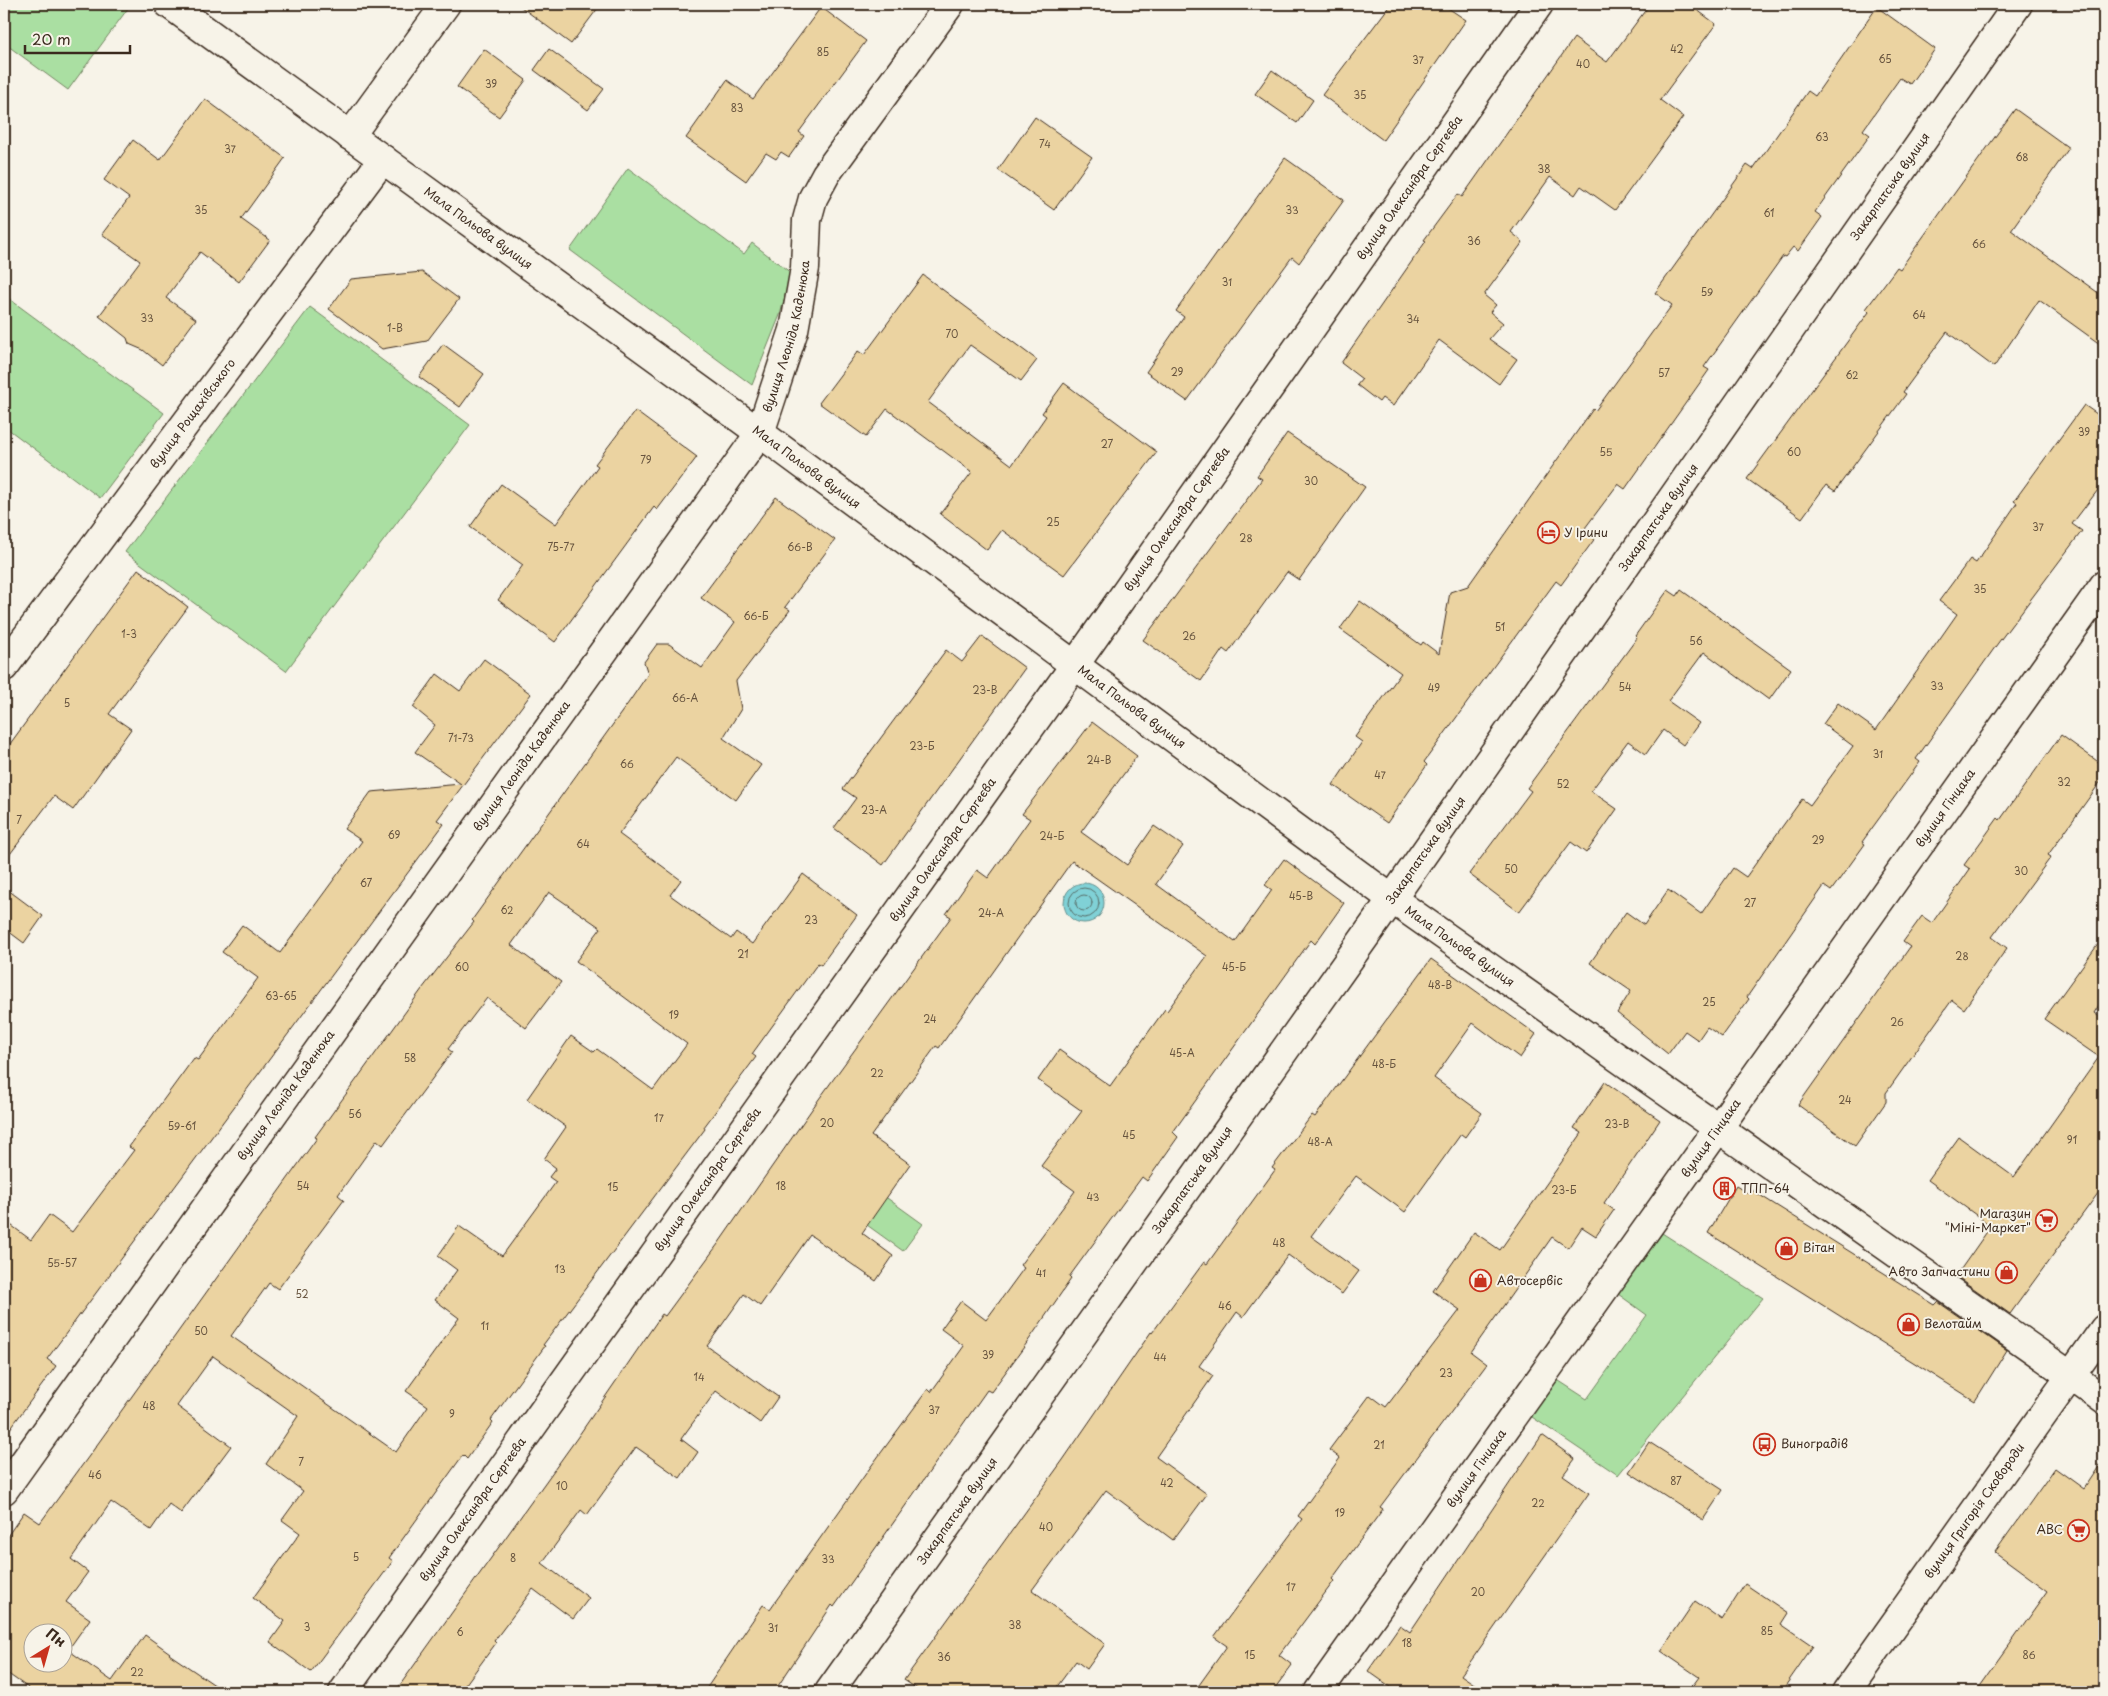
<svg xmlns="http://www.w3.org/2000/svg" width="2108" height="1696" font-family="'Playpen Sans',sans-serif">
<rect width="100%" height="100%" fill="#f7f3e8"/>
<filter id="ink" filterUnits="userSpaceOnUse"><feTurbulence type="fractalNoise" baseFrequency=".02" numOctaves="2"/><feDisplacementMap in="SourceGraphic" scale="10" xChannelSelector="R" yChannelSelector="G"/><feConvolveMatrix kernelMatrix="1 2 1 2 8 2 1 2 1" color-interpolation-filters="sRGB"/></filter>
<g filter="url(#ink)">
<!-- green -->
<g fill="#aadfa2" stroke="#728460">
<path d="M10,4H125L129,7L68,90L4,43V12Z"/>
<path d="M628,168L744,254L752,243L791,273L780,315L752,385L570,250Z"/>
<path d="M4,295L164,413L100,498L4,426Z"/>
<path d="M310,307L470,425L286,671L125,552Z"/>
<path d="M862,1180L923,1224L903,1251L842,1207Z"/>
<path d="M1662,1233L1763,1298L1618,1475L1529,1415L1556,1379L1587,1399L1647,1315L1618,1294Z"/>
</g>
<!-- water -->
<circle fill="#80d1d6" stroke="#648e8c" cx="1084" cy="903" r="20"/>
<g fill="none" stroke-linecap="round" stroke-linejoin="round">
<!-- shore -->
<g stroke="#576d68" stroke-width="1">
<circle cx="1084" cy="903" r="15"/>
<circle cx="1084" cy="903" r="8"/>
</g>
</g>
<!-- building -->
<g fill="#ebd3a1" stroke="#3b2a1e" fill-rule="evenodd">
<path d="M517,4H601L571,44Z"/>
<path d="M1391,4H1442L1466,20L1383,140L1322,95Z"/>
<path d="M1650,4H1689L1716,24L1660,100L1683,117L1615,210L1581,186L1575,195L1550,177L1511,232L1523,242L1484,295L1496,305L1490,312L1503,323L1489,339L1517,359L1499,384L1439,340L1393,406L1382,398L1379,402L1357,385L1362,379L1341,363L1426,241L1424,240L1458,194L1462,197L1574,38L1607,62Z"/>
<path d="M821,7L866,41L799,132L804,136L789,157L781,152L776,159L766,153L746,181L686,138L727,80L753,99Z"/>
<path d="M1877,7L1935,49L1910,84L1900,78L1863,130L1870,135L1815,212L1822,217L1798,251L1793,247L1785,257L1783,256L1704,367L1709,370L1625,489L1618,484L1585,528L1596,537L1561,585L1556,581L1507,648L1424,762L1427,765L1387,823L1333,785L1362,742L1355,737L1401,673L1340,629L1360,601L1421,645L1423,642L1439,654L1450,592L1468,586L1593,409L1595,411L1672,305L1655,293L1747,165L1753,169L1808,91L1815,96Z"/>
<path d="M484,49L526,80L499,117L457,87Z"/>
<path d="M549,49L604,89L588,110L534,70Z"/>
<path d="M1272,70L1313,100L1297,123L1255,94Z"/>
<path d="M205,99L285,158L241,219L270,240L239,282L200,252L166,298L196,319L162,365L143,350L129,344L127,338L99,316L140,261L102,234L129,198L104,180L133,140L160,160Z"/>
<path d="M2015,109L2069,148L2011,230L2104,297V347L2039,300L1994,367L1947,332L1903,392L1906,394L1835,491L1826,485L1802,518L1747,479L1869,312L1866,309L1897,267L1900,269Z"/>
<path d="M1035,117L1092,157L1054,210L998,170Z"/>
<path d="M1285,158L1344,200L1299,263L1292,257L1187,401L1146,372L1184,317L1176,311Z"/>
<path d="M422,272L459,299L427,341L382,349L329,309L351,279Z"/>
<path d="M923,275L1037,360L1021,381L970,345L928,402L1012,465L1046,416L1042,413L1064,383L1157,452L1064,575L1002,530L987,550L940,514L972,472L887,409L866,437L819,403L858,351L864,355Z"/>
<path d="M443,344L484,374L460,407L419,377Z"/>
<path d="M2084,405L2104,419V482L2072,524L2082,531L1998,643L1916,759L1920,762L1862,842L1865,844L1831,891L1824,886L1747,997L1749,999L1722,1037L1707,1027L1698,1040L1685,1031L1668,1054L1617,1013L1631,991L1590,963L1626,912L1644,925L1668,890L1701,914L1733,868L1746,877L1802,799L1810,805L1853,746L1823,724L1838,703L1876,730L1957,614L1939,601L1970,559L1976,563L2017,503L2014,501Z"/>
<path d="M635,411L697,457L657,510L654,507L555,642L498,600L523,565L470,527L501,484L556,524L598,466L595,464Z"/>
<path d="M1287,433L1365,487L1299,580L1287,572L1228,653L1223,649L1201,681L1143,640L1262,479L1257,476Z"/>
<path d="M776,497L835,540L785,607L790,610L736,681L741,709L723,738L761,765L736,800L676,757L619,834L681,880L670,895L731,939L736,932L752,944L803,874L857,915L821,965L818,963L752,1054L756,1057L704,1127L705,1129L543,1345L545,1346L491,1420L493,1422L467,1459L463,1455L389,1558L393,1561L311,1672L270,1642L285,1621L253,1598L300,1533L282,1520L303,1491L266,1464L298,1416L213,1356L177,1406L231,1446L181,1513L169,1504L151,1530L111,1502L71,1559L88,1572L66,1602L90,1619L68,1650L112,1681L145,1635L170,1653L169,1654L225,1692H34L4,1671V1541L24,1512L40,1523L89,1456L317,1138L315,1137L422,989L474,922L472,920L629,702L648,674L644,662L657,644H669L702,668L735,622L701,598ZM549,892L601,928L576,961L687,1044L653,1090L597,1049L594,1052L571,1036L527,1099L566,1127L544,1159L556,1168L549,1177L556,1182L502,1256L459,1226L438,1256L457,1270L435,1300L459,1318L406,1391L428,1406L396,1452L231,1336L269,1283L278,1289L344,1200L338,1195L377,1140L383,1145L452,1052L448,1049L487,998L526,1028L561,982L511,945ZM32,1634H62V1664H32Z"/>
<path d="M138,569L188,607L109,714L131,729L73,810L54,796L4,862V752Z"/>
<path d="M1668,590L1677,596L1681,590L1791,669L1769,700L1704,652L1668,701L1699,723L1683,745L1663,730L1646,754L1628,741L1591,791L1617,809L1586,853L1571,842L1519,912L1469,874L1531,791L1527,788L1637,638L1635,636Z"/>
<path d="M982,636L1025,668L883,865L834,828L856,798L843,789L946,650L962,662Z"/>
<path d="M484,659L531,694L437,820L444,824L47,1359L56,1366L4,1437V1220L31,1240L49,1215L72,1232L134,1150L129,1147L194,1058L198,1060L258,978L222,952L242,925L280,953L362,841L344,829L371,792L461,784L415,752L435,725L413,707L437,674L460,691Z"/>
<path d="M1092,722L1137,756L1081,832L1127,865L1154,826L1183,846L1156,884L1235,942L1272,890L1265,885L1284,859L1344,903L1315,944L1311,940L1173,1132L1178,1137L1147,1181L1142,1177L1069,1277L1071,1279L1024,1347L991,1392L987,1390L834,1607L832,1605L774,1692H704L763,1605L770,1609L872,1465L928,1389L931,1392L964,1346L941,1329L961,1301L986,1320L1024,1268L1020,1265L1075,1191L1041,1166L1082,1111L1038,1080L1059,1050L1110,1086L1165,1009L1167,1011L1207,956L1072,861L939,1048L936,1046L871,1136L910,1164L862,1233L893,1256L876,1281L810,1235L760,1306L744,1294L707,1346L778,1397L760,1423L716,1391L681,1439L698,1452L680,1478L636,1447L587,1515L581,1510L542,1563L589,1598L573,1619L533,1589L494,1641L496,1643L460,1692H395L577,1438L662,1314L665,1316L718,1244L819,1099L951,917L946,914L977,870L988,878L1030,819L1022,814Z"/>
<path d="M2061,735L2104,766V777L2048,855L2051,857L1992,937L2007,948L1964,1009L1952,1000L1886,1093V1102L1855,1146L1798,1105L1910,947L1903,942L1922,916L1932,923L1970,869L1964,865L1998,818L2000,820Z"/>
<path d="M4,887L43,916L24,943L4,928Z"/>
<path d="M2104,936V997L2094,1013L2104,1020V1185L2010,1314L1956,1276L1991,1226L1928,1180L1959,1137L2014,1177L2099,1057L2044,1019Z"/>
<path d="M1431,959L1536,1034L1520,1058L1473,1023L1434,1078L1482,1113L1465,1137L1461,1134L1405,1212L1356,1176L1311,1236L1359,1271L1342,1294L1288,1255L1243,1317L1237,1312L1199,1366L1213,1376L1156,1457L1207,1494L1173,1540L1106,1490L1032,1590L1105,1644L1087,1669L1076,1661L1053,1692H922L904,1680L1063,1460L1151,1332L1152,1333L1204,1262L1207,1264L1275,1170L1272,1168L1312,1115L1315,1117Z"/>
<path d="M1605,1082L1660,1120L1604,1203L1614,1210L1596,1236L1582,1227L1568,1248L1552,1237L1471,1352L1487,1364L1380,1507L1383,1509L1332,1579L1334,1581L1279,1655L1292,1665L1272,1692H1194L1227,1646L1214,1637L1302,1519L1298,1516L1340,1458L1329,1450L1370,1395L1386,1407L1460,1310L1433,1291L1474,1232L1500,1250L1582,1133L1574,1128Z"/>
<path d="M1736,1186L1747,1193L1750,1189L1935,1305L1938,1302L2007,1350L1975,1401L1708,1233Z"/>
<path d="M1542,1435L1575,1459L1563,1475L1589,1493L1461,1675L1486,1692H1398L1368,1671L1400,1625L1410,1632Z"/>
<path d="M1649,1442L1723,1490L1703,1520L1629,1472Z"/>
<path d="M2104,1459V1692H1976L2048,1591L1995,1552L2055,1468L2084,1489Z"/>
<path d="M1745,1584L1788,1613L1781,1624L1813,1646L1781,1692H1688L1699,1677L1661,1651L1695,1601L1722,1620Z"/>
</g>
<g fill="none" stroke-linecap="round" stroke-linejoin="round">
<defs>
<g id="street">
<path id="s1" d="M169,4L760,433L1392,899L2071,1376"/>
<path d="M350,136L446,4"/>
<path id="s2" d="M4,667L383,159"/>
<path id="s3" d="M4,1490L760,433L794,330L805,268L807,220L813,198L826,174L950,4"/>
<path id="s4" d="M343,1692L1074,666L1539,4"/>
<path id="s5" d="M829,1692L1392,899L2018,4"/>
<path id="s6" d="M1318,1692L2104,585"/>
</g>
<g id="secondary">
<path d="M2071,1376L2104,1400"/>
<path id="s7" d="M1846,1692L2104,1329"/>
</g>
</defs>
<!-- street casing -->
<use href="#street" stroke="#3b2a1e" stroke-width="31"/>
<!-- secondary casing -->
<use href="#secondary" stroke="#3b2a1e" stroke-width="31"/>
<!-- street -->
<use href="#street" stroke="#f7f3e8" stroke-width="28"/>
<!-- secondary -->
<use href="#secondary" stroke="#f7f3e8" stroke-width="28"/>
</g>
</g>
<!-- icons -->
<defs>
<symbol id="hotel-ring" viewBox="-11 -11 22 22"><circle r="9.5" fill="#f7f3e8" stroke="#c8321e" stroke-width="1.5"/><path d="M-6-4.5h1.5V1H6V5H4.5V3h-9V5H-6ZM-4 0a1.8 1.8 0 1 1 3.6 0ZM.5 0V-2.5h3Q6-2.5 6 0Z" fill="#c8321e"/></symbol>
<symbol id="building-ring" viewBox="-11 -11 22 22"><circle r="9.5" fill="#f7f3e8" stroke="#c8321e" stroke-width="1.5"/><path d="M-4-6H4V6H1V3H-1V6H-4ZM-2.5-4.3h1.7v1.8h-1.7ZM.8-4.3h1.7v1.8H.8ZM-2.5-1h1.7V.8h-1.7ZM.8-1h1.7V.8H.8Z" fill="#c8321e"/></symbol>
<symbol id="supermarket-ring" viewBox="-11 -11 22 22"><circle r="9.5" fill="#f7f3e8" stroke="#c8321e" stroke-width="1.5"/><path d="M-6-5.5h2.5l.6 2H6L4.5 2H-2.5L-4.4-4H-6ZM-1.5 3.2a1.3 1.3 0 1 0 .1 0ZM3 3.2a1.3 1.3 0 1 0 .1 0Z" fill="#c8321e"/></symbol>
<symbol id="shop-ring" viewBox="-11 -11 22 22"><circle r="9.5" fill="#f7f3e8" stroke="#c8321e" stroke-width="1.5"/><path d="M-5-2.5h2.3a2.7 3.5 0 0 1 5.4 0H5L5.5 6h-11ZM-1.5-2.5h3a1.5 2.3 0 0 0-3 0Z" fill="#c8321e"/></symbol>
<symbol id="bus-ring" viewBox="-11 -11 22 22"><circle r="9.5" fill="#f7f3e8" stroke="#c8321e" stroke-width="1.5"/><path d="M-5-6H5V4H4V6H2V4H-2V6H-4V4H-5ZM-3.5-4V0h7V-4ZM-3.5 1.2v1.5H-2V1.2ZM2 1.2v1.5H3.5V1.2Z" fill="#c8321e"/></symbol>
</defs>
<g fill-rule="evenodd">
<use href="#hotel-ring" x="1536" y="520" width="25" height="25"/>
<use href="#building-ring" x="1712" y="1176" width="25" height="25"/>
<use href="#supermarket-ring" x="2034" y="1208" width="25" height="25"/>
<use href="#shop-ring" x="1774" y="1236" width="25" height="25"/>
<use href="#shop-ring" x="1994" y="1260" width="25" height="25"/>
<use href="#shop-ring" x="1468" y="1268" width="25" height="25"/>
<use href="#shop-ring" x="1896" y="1312" width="25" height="25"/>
<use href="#bus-ring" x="1752" y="1432" width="25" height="25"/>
<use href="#supermarket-ring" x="2066" y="1518" width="25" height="25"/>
</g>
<g text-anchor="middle" stroke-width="4" stroke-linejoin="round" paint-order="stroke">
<!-- number labels -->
<g font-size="10" fill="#67543f">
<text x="1677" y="53">42</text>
<text x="823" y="56">85</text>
<text x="1885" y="63">65</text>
<text x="1418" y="64">37</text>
<text x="1583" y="68">40</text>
<text x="491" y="88">39</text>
<text x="1360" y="99">35</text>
<text x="737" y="112">83</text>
<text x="1822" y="141">63</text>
<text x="1045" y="148">74</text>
<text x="230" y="153">37</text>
<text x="2022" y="161">68</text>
<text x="1544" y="173">38</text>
<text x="201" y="214">35</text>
<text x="1292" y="214">33</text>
<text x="1769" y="217">61</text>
<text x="1474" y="245">36</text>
<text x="1979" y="248">66</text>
<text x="1227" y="286">31</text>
<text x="1707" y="296">59</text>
<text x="1919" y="319">64</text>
<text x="147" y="322">33</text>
<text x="1413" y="323">34</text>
<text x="395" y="332">1-В</text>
<text x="952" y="338">70</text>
<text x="1177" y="376">29</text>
<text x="1664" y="377">57</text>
<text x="1852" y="379">62</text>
<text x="2084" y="436">39</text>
<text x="1107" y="448">27</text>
<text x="1606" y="456">55</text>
<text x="1794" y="456">60</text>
<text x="646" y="464">79</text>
<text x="1311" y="485">30</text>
<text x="1053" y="526">25</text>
<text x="2038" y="531">37</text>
<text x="1246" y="542">28</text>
<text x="561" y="551">75-77</text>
<text x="800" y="551">66-В</text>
<text x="1980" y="593">35</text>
<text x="756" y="620">66-Б</text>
<text x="1500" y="631">51</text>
<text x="129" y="638">1-3</text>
<text x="1189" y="640">26</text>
<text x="1696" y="645">56</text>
<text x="1937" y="690">33</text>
<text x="1625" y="691">54</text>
<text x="1434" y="692">49</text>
<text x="985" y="694">23-В</text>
<text x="685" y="702">66-А</text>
<text x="67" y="707">5</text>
<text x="461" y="742">71-73</text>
<text x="922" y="750">23-Б</text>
<text x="1878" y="758">31</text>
<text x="1099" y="764">24-В</text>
<text x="627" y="768">66</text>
<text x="1380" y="779">47</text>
<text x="2064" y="786">32</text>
<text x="1563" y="788">52</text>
<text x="874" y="814">23-А</text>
<text x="19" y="824">7</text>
<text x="394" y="839">69</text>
<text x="1052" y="840">24-Б</text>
<text x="1818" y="844">29</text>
<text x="583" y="848">64</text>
<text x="1511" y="873">50</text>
<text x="2021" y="875">30</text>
<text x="366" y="887">67</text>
<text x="1301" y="900">45-В</text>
<text x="1750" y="907">27</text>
<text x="507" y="914">62</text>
<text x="991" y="917">24-А</text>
<text x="811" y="924">23</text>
<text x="743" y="958">21</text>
<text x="1962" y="960">28</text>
<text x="462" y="971">60</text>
<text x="1234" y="971">45-Б</text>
<text x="1440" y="989">48-В</text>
<text x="281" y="1000">63-65</text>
<text x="1709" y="1006">25</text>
<text x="674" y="1019">19</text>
<text x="930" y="1023">24</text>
<text x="1897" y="1026">26</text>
<text x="1182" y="1057">45-А</text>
<text x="410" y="1062">58</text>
<text x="1384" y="1068">48-Б</text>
<text x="877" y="1077">22</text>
<text x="1845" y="1104">24</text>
<text x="355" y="1118">56</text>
<text x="659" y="1122">17</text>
<text x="827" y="1127">20</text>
<text x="1617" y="1128">23-В</text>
<text x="182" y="1130">59-61</text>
<text x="1129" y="1139">45</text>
<text x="2072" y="1144">91</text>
<text x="1320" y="1146">48-А</text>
<text x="303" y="1190">54</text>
<text x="781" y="1190">18</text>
<text x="613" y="1191">15</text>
<text x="1564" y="1194">23-Б</text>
<text x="1093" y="1201">43</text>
<text x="1279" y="1247">48</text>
<text x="62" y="1267">55-57</text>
<text x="560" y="1273">13</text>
<text x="1041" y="1277">41</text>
<text x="302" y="1298">52</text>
<text x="1225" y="1310">46</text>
<text x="485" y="1330">11</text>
<text x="201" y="1335">50</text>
<text x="988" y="1359">39</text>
<text x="1160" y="1361">44</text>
<text x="1446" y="1377">23</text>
<text x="699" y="1381">14</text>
<text x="149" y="1410">48</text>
<text x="934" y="1414">37</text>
<text x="452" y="1418">9</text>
<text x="1379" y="1449">21</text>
<text x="301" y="1466">7</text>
<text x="95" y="1479">46</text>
<text x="1676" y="1485">87</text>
<text x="1167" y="1487">42</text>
<text x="562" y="1490">10</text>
<text x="1538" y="1507">22</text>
<text x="1340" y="1517">19</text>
<text x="1046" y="1531">40</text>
<text x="356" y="1561">5</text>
<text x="513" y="1562">8</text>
<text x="828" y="1563">33</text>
<text x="1291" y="1591">17</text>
<text x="1478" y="1596">20</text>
<text x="1015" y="1629">38</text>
<text x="307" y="1631">3</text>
<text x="773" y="1632">31</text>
<text x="1767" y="1635">85</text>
<text x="460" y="1636">6</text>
<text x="1407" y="1647">18</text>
<text x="1250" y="1659">15</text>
<text x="2029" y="1659">86</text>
<text x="944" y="1661">36</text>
<text x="137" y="1676">22</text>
</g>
<!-- street labels -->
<g font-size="12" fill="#3b2a1e" stroke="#f7f3e8">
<text dy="4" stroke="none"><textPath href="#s5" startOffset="1842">Закарпатська вулиця</textPath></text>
<text dy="4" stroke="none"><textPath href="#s4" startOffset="1844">вулиця Олександра Сергеєва</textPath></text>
<text dy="4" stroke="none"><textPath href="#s1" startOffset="382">Мала Польова вулиця</textPath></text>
<text dy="4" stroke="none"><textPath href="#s3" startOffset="1400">вулиця Леоніда Каденюка</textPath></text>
<text dy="4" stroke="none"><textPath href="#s2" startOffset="316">вулиця Рощахівського</textPath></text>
<text dy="4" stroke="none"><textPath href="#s1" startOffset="788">Мала Польова вулиця</textPath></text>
<text dy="4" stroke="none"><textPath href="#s5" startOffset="1438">Закарпатська вулиця</textPath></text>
<text dy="4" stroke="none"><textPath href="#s4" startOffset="1439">вулиця Олександра Сергеєва</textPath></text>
<text dy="4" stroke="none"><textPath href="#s1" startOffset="1192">Мала Польова вулиця</textPath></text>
<text dy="4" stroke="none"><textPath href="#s3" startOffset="890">вулиця Леоніда Каденюка</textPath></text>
<text dy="4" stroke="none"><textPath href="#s6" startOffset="1084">вулиця Гінцака</textPath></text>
<text dy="4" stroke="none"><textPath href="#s4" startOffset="1034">вулиця Олександра Сергеєва</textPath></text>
<text dy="4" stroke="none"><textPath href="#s5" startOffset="1032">Закарпатська вулиця</textPath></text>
<text dy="4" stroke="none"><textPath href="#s1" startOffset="1598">Мала Польова вулиця</textPath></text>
<text dy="4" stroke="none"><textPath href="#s3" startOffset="485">вулиця Леоніда Каденюка</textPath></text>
<text dy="4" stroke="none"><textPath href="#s6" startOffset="679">вулиця Гінцака</textPath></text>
<text dy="4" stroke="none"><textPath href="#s4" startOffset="629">вулиця Олександра Сергеєва</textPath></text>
<text dy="4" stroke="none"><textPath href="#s5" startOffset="628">Закарпатська вулиця</textPath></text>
<text dy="4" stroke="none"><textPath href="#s6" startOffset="274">вулиця Гінцака</textPath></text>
<text dy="4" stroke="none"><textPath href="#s4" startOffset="224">вулиця Олександра Сергеєва</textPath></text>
<text dy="4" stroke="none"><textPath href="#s5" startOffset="222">Закарпатська вулиця</textPath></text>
<text dy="4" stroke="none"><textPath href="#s7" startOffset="222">вулиця Григорія Сковороди</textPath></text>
</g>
<!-- poi labels -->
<g font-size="12" fill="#3b2a1e" stroke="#f7f3e8" text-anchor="start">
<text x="1564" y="537">У Ірини</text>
<text x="1741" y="1193">ТПП-64</text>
<text x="2031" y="1218" text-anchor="end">Магазин<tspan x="2031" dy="14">"Міні-Маркет"</tspan></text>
<text x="1803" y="1252">Вітан</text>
<text x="1990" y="1276" text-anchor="end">Авто Запчастини</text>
<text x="1497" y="1285">Автосервіс</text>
<text x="1924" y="1328">Велотайм</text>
<text x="1781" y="1448">Виноградів</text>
<text x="2063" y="1534" text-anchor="end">ABC</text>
</g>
</g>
<!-- margin -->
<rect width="2108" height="1696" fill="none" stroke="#f7f3e8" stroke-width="20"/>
<rect x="10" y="10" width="2088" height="1676" fill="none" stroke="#3b2a1e" stroke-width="2" filter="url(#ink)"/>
<!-- north arrow -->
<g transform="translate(48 1648) rotate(37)"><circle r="24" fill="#f7f3e8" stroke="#aca397"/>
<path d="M0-4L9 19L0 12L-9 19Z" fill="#c8321e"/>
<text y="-8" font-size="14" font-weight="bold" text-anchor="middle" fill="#3b2a1e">Пн</text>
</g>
<!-- scale -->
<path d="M25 45v8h105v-8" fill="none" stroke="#3b2a1e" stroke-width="2.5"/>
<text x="32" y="45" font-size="15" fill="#3b2a1e" stroke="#f7f3e8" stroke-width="4" paint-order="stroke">20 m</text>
</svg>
